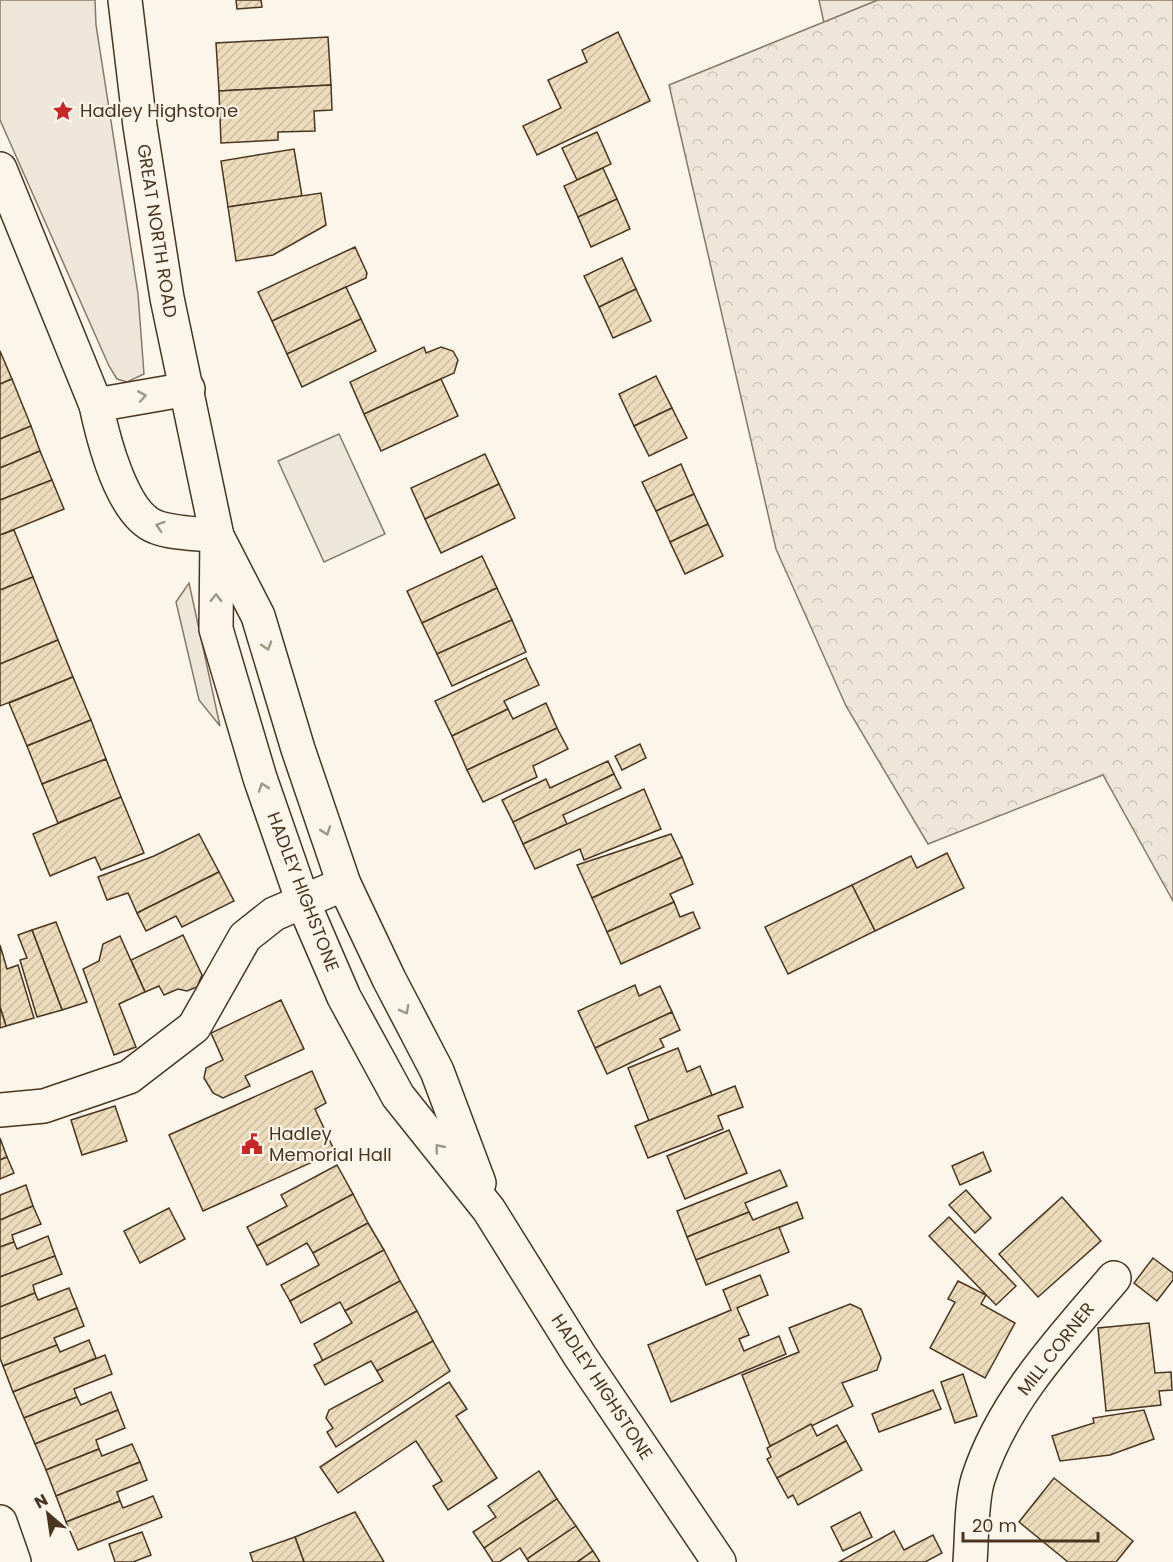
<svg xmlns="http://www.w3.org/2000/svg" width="1173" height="1562" font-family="Poppins,sans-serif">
<defs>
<pattern id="forest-crowns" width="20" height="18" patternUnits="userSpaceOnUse" patternTransform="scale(1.5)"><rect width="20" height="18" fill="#ede6d9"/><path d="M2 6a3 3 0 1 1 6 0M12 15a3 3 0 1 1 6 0" fill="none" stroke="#cdc6ba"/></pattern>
<pattern id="building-hatch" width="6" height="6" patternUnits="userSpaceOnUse" patternTransform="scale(1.5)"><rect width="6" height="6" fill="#ecdcbc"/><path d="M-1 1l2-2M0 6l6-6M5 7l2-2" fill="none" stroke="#ccbda1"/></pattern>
</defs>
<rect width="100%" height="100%" fill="#fbf6e9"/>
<!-- grass -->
<g fill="#ede6d9" stroke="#887966" stroke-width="1.5">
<path d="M0,0H95L96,25L138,294L144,374L127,382L117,379L109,366L0,120Z"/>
<path d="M819,0H878L824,23Z"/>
</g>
<!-- forest -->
<path fill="url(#forest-crowns)" stroke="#887966" stroke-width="1.5" d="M878,0H1173V901L1103,775L928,844L846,706L776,549L669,85Z"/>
<!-- parking -->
<g fill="#ede7d9" stroke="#887966" stroke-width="1.5">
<path d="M339,434L385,534L324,562L278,461Z"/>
<path d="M189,583L220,726L199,700L176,602Z"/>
</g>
<!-- building -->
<g fill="url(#building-hatch)" stroke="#4a3520" stroke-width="1.5">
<path d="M236,0H261L262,7L237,9Z"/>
<path d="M618,32L650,101L537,155L523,126L561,108L548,80L587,62L582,50Z"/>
<path d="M328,37L331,85L219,91L216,43Z"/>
<path d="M331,85L332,110L314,111L315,131L278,132V140L221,143L219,91Z"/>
<path d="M597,132L611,164L577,180L562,148Z"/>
<path d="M294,149L302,196L228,207L221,161Z"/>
<path d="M603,168L617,199L578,217L564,186Z"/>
<path d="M321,193L326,225L273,255L236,261L228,207Z"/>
<path d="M617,199L630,229L591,247L578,217Z"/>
<path d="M355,247L367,273L366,278L272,321L258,292Z"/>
<path d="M622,258L636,289L599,307L584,276Z"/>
<path d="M346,287L361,319L287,354L272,321Z"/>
<path d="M636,289L651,321L613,338L599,307Z"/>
<path d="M361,319L376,351L302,387L287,354Z"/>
<path d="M424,347L426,353L441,347L453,351L458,360L454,373L364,414L350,382Z"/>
<path d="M0,351L12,379L0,384Z"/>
<path d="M656,376L672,408L634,426L619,394Z"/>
<path d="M12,379L31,426L0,439V384Z"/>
<path d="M441,379L458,416L381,451L364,414Z"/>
<path d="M672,408L687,438L649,456L634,426Z"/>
<path d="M31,426L40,451L0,468V439Z"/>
<path d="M40,451L52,480L0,500V468Z"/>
<path d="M485,454L499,484L425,519L411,488Z"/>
<path d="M681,464L694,494L656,511L642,482Z"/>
<path d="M52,480L64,509L0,535V500Z"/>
<path d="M499,484L515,518L441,553L425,519Z"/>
<path d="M694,494L708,524L670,542L656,511Z"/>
<path d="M708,524L723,556L685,574L670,542Z"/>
<path d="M14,530L33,577L0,590V535Z"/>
<path d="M482,556L497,588L422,623L407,591Z"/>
<path d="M33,577L58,640L0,664V590Z"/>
<path d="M497,588L512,620L437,654L422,623Z"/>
<path d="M512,620L526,652L452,686L437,654Z"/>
<path d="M58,640L73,677L0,706V664Z"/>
<path d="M526,658L539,685L504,701L508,709L452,736L435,701Z"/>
<path d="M73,677L91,720L27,746L9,703Z"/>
<path d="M546,703L557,728L467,770L452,736L508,709L513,719Z"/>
<path d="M91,720L106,759L42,784L27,746Z"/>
<path d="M557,728L568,749L533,766L537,777L483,802L467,770Z"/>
<path d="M640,744L646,758L622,770L615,756Z"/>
<path d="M106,759L121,797L58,823L42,784Z"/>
<path d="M608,761L614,774L513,822L502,800L546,779L550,788Z"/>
<path d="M614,774L621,788L563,815L567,824L523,844L513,822Z"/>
<path d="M644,789L661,829L584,860L580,849L535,869L523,844Z"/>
<path d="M121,797L144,853L101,870L95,857L50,876L33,834Z"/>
<path d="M199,834L219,872L137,913L128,893L107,900L98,877L154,856Z"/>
<path d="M671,834L682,857L592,898L577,865Z"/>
<path d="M947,853L964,888L875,931L852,885L911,856L917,868Z"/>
<path d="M682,857L693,884L670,894L674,902L607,932L592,898Z"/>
<path d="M219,872L234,901L182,927L176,916L146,931L137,913Z"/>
<path d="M852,885L875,931L788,974L765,927Z"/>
<path d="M674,902L680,917L693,912L700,928L621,964L607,932Z"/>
<path d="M56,922L87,1002L62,1010L32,930Z"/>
<path d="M32,930L62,1010L37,1017L20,960L27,958L18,935Z"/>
<path d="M183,935L202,975L197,987L187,991L178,989L164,995L159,986L145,992L131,960Z"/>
<path d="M120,936L145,992L119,1004L136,1047L114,1055L83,969L99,961L103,944Z"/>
<path d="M0,945L7,969L18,965L34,1018L6,1026L0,1007Z"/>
<path d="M635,985L639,996L660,986L672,1012L595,1048L578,1011Z"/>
<path d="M281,1000L304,1049L245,1076L250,1086L223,1098L213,1093L204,1078L206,1068L223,1060L211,1033Z"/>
<path d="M0,1007L6,1026L0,1028Z"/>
<path d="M672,1012L680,1030L660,1039L664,1047L607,1074L595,1048Z"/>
<path d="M678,1048L687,1072L700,1066L712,1095L649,1121L628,1068Z"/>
<path d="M312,1071L326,1103L315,1109L335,1152L203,1211L169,1135Z"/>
<path d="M735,1086L743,1107L718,1116L723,1129L648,1158L635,1126Z"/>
<path d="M115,1106L127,1141L82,1155L71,1120Z"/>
<path d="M729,1130L747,1173L685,1199L667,1156Z"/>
<path d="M0,1138L7,1157L0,1160Z"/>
<path d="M983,1152L991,1171L960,1185L952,1166Z"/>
<path d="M7,1157L14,1173L0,1179V1160Z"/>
<path d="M337,1165L353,1194L257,1246L247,1227L287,1206L281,1195Z"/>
<path d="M780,1170L787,1186L745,1203L749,1212L687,1237L677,1211Z"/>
<path d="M26,1185L33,1206L0,1220V1195Z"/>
<path d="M966,1190L991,1218L975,1233L949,1205Z"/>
<path d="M353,1194L368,1223L313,1253L307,1243L267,1265L257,1246Z"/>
<path d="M1062,1197L1101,1241L1038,1297L999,1254Z"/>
<path d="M797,1202L803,1218L696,1260L687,1237L749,1212L753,1220Z"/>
<path d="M33,1206L41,1224L12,1235L14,1242L0,1247V1220Z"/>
<path d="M169,1208L185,1239L140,1263L124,1231Z"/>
<path d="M949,1217L1016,1286L996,1305L929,1236Z"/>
<path d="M368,1223L384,1250L290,1301L281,1285L319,1265L313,1253Z"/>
<path d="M779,1227L789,1252L706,1285L696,1260Z"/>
<path d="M48,1236L55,1256L0,1277V1247L14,1242L17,1249Z"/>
<path d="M384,1250L400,1281L345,1311L340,1302L301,1323L290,1301Z"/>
<path d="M55,1256L62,1274L33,1285L35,1293L0,1307V1277Z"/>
<path d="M1153,1258L1173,1273V1280L1157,1301L1134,1283Z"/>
<path d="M760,1275L768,1295L737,1308L749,1335L739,1339L744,1351L779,1336L786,1354L671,1402L648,1345L731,1310L723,1290Z"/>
<path d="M400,1281L417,1311L323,1361L314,1344L352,1323L345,1311Z"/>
<path d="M958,1281L986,1295L981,1304L1015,1323L985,1378L930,1348L955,1302L948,1299Z"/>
<path d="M69,1288L77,1308L0,1339V1307L35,1293L38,1300Z"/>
<path d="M850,1304L861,1309L881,1358L877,1370L842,1383L853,1406L770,1446L742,1375L799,1352L789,1328Z"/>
<path d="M77,1308L84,1326L54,1338L57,1345L3,1366L0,1358V1339Z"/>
<path d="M417,1311L433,1341L377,1371L371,1361L325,1385L314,1365Z"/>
<path d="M1149,1323L1155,1373L1171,1372L1172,1390L1159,1391L1161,1405L1106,1411L1098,1328Z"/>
<path d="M89,1340L96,1358L13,1392L3,1366L57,1345L60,1352Z"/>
<path d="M433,1341L450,1371L336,1447L327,1432L333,1428L326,1418L329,1410L383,1381L377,1371Z"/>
<path d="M105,1355L112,1374L74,1389L77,1397L24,1418L13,1392Z"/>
<path d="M963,1374L977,1416L955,1423L941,1382Z"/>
<path d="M449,1382L467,1409L456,1416L497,1478L448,1510L433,1486L442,1481L416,1441L338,1493L320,1467Z"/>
<path d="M933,1390L941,1409L879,1432L872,1414Z"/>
<path d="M111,1392L118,1410L35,1444L24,1418L77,1397L81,1405Z"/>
<path d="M118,1410L125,1428L96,1440L99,1449L46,1470L35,1444Z"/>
<path d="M1144,1410L1154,1439L1110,1455L1060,1461L1052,1436L1094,1423L1093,1418Z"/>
<path d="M811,1424L817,1436L837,1425L846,1441L777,1478L767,1459L771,1457L767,1448Z"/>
<path d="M846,1441L862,1470L798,1505L793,1495L788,1498L777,1478Z"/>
<path d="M132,1444L140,1462L56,1496L46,1470L99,1449L102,1456Z"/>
<path d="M140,1462L147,1480L117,1492L120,1501L66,1522L56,1496Z"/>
<path d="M539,1471L557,1499L484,1548L473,1532L496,1517L488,1506Z"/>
<path d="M1054,1478L1133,1541L1116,1562H1068L1019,1522Z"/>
<path d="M153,1496L162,1517L78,1550L66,1522L120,1501L123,1508Z"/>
<path d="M557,1499L576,1526L527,1559L520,1548L499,1562H493L484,1548Z"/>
<path d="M355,1512L384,1562H304L295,1537Z"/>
<path d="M860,1512L872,1537L843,1551L831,1527Z"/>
<path d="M576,1526L593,1551L577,1562H529L527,1559Z"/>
<path d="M894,1531L904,1550L933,1535L942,1553L925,1562H839Z"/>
<path d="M142,1532L151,1555L133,1562H115L109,1544Z"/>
<path d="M295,1537L304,1562H253L250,1553Z"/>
<path d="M593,1551L600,1562H577Z"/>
</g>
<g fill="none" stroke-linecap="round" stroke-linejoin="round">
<defs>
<g id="minor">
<path d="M0,1110L44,1106L129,1077L194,1027L245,937L274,914L344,884"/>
<path d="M0,1522L14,1562"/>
<path d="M970,1562C972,1537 971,1502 978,1479C1003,1401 1062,1339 1114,1278"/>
</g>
<g id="tertiary">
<path d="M0,169L96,405C103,438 122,515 156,527C174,534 198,533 217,536"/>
<path d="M96,405L188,389"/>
</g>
<g id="primary">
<path d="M125,0L140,126L167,298L217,536L216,629L260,778L303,902L344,997L398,1096L489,1210L580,1356L719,1562"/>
<path d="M219,540L258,616L298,749L344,884L389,979L437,1071L479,1183"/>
</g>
</defs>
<!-- minor casing -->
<use href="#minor" stroke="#4a3520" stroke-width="36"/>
<!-- tertiary casing -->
<use href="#tertiary" stroke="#4a3520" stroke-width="36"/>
<!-- primary casing -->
<use href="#primary" stroke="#4a3520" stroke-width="36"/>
<!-- minor -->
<use href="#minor" stroke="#fbf6e9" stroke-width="33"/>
<!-- tertiary -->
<use href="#tertiary" stroke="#fbf6e9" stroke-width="33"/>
<!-- primary -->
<use href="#primary" stroke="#fbf6e9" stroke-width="33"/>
</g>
<!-- one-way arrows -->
<defs><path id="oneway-chevron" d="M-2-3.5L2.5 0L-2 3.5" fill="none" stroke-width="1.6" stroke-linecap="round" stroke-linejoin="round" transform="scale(1.5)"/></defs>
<g stroke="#a29684">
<use href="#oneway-chevron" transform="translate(142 396) rotate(-10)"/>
<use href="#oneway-chevron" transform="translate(160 526) rotate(-162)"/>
<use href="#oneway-chevron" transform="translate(216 598) rotate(-89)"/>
<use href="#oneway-chevron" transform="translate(267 646) rotate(73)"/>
<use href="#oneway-chevron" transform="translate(263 787) rotate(-109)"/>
<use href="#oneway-chevron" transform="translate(326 831) rotate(71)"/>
<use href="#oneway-chevron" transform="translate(405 1010) rotate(62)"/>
<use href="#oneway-chevron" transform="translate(439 1148) rotate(-129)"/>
</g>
<!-- icons -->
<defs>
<symbol id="sight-bare" viewBox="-9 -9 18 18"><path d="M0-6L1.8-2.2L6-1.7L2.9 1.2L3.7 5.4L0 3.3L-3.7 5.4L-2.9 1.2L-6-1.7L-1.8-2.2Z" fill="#c62828" stroke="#fbf6e9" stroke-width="2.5" paint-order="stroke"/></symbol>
<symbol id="civic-bare" viewBox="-9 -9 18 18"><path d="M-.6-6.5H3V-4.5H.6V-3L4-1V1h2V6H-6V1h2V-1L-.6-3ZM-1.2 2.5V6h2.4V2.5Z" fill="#c62828" stroke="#fbf6e9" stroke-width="2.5" paint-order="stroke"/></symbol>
</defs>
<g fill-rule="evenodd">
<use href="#sight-bare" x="48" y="96" width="30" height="30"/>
<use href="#civic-bare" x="237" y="1129" width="30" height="30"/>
</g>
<g text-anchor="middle" stroke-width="4.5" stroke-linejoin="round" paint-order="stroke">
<!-- poi labels -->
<g font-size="18" fill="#4a3520" stroke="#fbf6e9" text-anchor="start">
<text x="80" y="117">Hadley Highstone</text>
<text x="269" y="1140">Hadley<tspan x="269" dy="21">Memorial Hall</tspan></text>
</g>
<!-- street labels -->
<g font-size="18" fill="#4a3520" stroke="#fbf6e9">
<text transform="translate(157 231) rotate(81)" y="6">GREAT NORTH ROAD</text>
<text transform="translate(303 892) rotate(69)" y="6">HADLEY HIGHSTONE</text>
<text transform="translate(1056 1349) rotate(-52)" y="6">MILL CORNER</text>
<text transform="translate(602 1387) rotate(57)" y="6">HADLEY HIGHSTONE</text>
</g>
</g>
<!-- north arrow -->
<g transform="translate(48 1514) rotate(331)" stroke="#fbf6e9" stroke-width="4.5" paint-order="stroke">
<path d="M0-4.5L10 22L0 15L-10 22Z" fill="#4a3520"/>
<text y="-9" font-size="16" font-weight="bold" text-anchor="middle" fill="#4a3520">N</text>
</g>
<!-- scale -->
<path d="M963 1532v9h135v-9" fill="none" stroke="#4a3520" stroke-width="3"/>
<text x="972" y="1532" font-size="18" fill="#4a3520" stroke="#fbf6e9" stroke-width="4.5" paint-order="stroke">20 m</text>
</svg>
